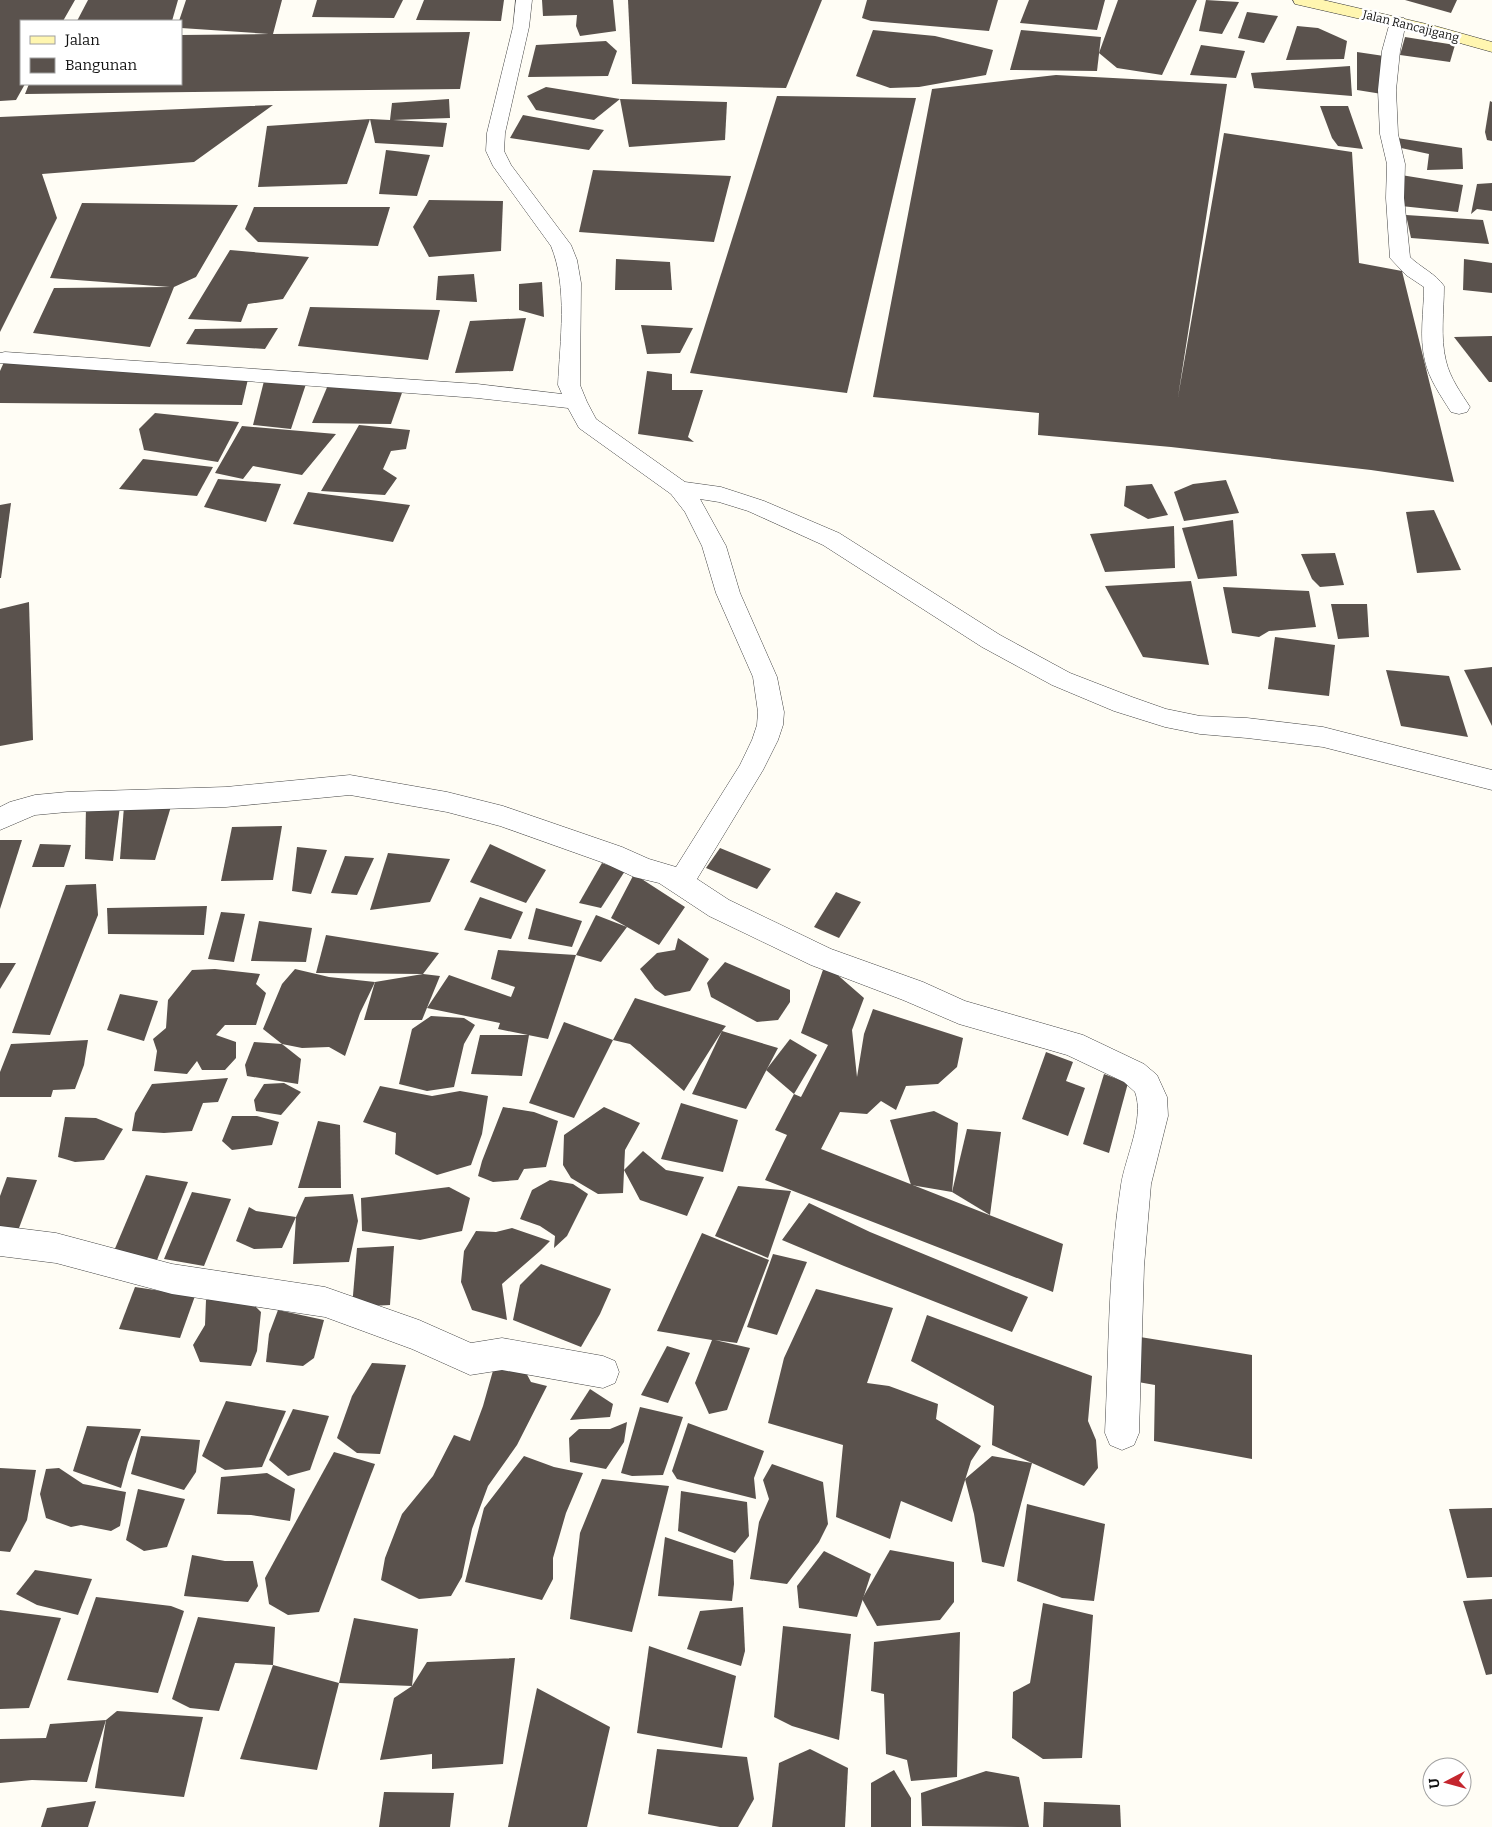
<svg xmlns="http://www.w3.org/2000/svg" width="1492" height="1827" font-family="Bitter,serif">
<rect width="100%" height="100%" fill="#fffdf5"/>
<!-- building -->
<g fill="#5a524d">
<path d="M0,0H75L63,21H21V84H25L16,100L0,101Z"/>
<path d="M88,0H178L172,21H77Z"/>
<path d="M186,0H282L273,34L470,32L460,89L25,94L29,84H181V35L269,34L181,28V21H179Z"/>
<path d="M317,0H403L394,18L312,17Z"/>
<path d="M424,0H504L501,21L416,20Z"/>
<path d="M542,0H613L616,31L580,36L576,26L577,15L543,16Z"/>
<path d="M628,0H822L786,88L632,84Z"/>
<path d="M867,0H998L989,31L871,21L862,18Z"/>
<path d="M1029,0H1105L1097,30L1020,23Z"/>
<path d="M1118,0H1197L1162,75L1117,68L1099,53Z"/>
<path d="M1206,0L1239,2L1222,34L1199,31Z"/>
<path d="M1405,0H1457L1451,13Z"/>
<path d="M1247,12L1278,16L1264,43L1238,38Z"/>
<path d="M1297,26L1318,28L1347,41L1344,59L1286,60Z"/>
<path d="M873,30L935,36L993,50L986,75L919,87L890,88L856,76Z"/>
<path d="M1021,30L1101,37L1097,71L1010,70Z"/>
<path d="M1405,37L1455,45L1450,62L1400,55Z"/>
<path d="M606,41L617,51L608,76L528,77L536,45Z"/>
<path d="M1201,45L1245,51L1236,78L1190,75Z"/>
<path d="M1357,52L1384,56L1382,94L1357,90Z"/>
<path d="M1350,66L1352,96L1254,88L1251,73Z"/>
<path d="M1056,75L1227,84L1178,397L1224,133L1352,152L1359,263L1402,271L1454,482L1371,470L1171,447L1038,435L1039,413L873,397L932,89Z"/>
<path d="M546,87L620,99L594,120L536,110L527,96Z"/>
<path d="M777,96L916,98L847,393L690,373Z"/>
<path d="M449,99L450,118L393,120L447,123L443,147L375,143L370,119L390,120L392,103Z"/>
<path d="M620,99L727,102L725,140L629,147Z"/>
<path d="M1490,101L1492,102V141L1487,140L1485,132Z"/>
<path d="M273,105L194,162L42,174L57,218L0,332V117Z"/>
<path d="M1320,106H1348L1363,149L1338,146L1332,138Z"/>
<path d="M523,115L604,130L589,150L510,138Z"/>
<path d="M370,119L347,184L258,187L267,126Z"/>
<path d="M1397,138L1462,148L1463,169L1427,170L1429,154L1401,148Z"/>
<path d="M386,150L430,155L417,196L379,194Z"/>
<path d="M593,170L731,176L714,242L579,232Z"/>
<path d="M1401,175L1463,185L1458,212L1401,206Z"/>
<path d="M1492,183V211L1477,209L1471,214L1477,184Z"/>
<path d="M429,200L503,201L501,251L429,257L413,227Z"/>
<path d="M82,203L238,205L196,277L174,287L150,347L33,333L54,288L170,287L50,278Z"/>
<path d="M254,207H390L378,246L258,242L245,229Z"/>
<path d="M1406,215L1483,220L1489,244L1411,238Z"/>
<path d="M230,250L309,257L283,299L248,304L241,322L188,319Z"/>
<path d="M616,259L670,262L672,290H615Z"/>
<path d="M1464,259L1492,263V293L1463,290Z"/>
<path d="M474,274L477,302L436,300L438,276Z"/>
<path d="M542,282L544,317L519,310V284Z"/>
<path d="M310,307L440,310L428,360L298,346Z"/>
<path d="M526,318L513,371L455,373L470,321Z"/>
<path d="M641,325L693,328L680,353L647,354Z"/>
<path d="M278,328L265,349L186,344L195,329Z"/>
<path d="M1492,336V382H1489L1454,337Z"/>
<path d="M4,362L248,379L242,405L0,403V371Z"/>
<path d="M647,371L672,374V390H703L688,437L694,442L638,434Z"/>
<path d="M264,381H307L291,429L253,425Z"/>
<path d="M328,385L403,390L391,424L312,423Z"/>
<path d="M155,413L239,422L218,462L144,450L139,429Z"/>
<path d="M359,425L410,430L406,449L391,451L383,469L397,478L385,495L321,491Z"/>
<path d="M242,426L336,434L302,475L253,466L243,479L215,473Z"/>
<path d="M143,459L213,467L197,496L119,489Z"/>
<path d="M218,479L281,484L266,522L204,507Z"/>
<path d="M1226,480L1239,513L1184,521L1174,492L1193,484Z"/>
<path d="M1152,484L1168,515L1148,519L1124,506L1126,486Z"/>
<path d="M308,492L410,505L393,542L293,524Z"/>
<path d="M11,503L1,578H0V505Z"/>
<path d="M1434,510L1461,570L1417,573L1406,512Z"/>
<path d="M1233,520L1237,576L1198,579L1182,528Z"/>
<path d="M1174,526L1175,568L1105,572L1090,534Z"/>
<path d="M1335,553L1344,585L1320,587L1312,579L1301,554Z"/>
<path d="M1191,581L1209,665L1143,657L1105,586Z"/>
<path d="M1223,587L1309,591L1316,627L1269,631L1259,637L1232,633Z"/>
<path d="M29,602L33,740L0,746V609Z"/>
<path d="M1331,604H1367L1369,637L1338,639Z"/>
<path d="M1275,637L1335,645L1329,696L1268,689Z"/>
<path d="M1492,667V726L1464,670Z"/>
<path d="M1386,670L1449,676L1468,737L1401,726Z"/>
<path d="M172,803L155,860L120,859L124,806Z"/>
<path d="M86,806H120L113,861L85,859Z"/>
<path d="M282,826L273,880L221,881L232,827Z"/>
<path d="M0,840H22L0,909Z"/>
<path d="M40,844L71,845L64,867H32Z"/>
<path d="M490,844L546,870L526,903L470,882Z"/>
<path d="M297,847L327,850L311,894L292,891Z"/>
<path d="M720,848L771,869L757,889L706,868Z"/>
<path d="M388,853L450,859L430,902L370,910Z"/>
<path d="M345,856L374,858L357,895L331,893Z"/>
<path d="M602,863L625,871L601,908L579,903Z"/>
<path d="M634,874L685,907L659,945L627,927L601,962L576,955L596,915L627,927L611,918Z"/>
<path d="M96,884L98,915L50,1035L12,1033L66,885Z"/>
<path d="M836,892L861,902L839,938L814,927Z"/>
<path d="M480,897L523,912L511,939L464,930Z"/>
<path d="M207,906L204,935L108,934L107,908Z"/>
<path d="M536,908L582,921L572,947L528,939Z"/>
<path d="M221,912L245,914L234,962L208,959Z"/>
<path d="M259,921L312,928L306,962L251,961Z"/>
<path d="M326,935L439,953L423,974L316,973Z"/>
<path d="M678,938L709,959L690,991L665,996L655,989L640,969L657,953L675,950Z"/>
<path d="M498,950L576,955L548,1039L498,1029L500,1023L427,1008L449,975L511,997L515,987L491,979Z"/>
<path d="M725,962L790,990V1002L778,1020L757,1022L711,997L707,983Z"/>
<path d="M0,963H16L0,989Z"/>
<path d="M825,964L864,998L852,1030L857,1077L864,1034L873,1009L963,1038L957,1067L938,1084L906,1086L896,1110L881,1101L867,1114L840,1112L821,1149L1063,1244L1053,1292L765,1180L787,1135L775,1130L794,1094L801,1097L828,1045L801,1033Z"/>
<path d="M215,969L260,974L256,984L266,993L256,1025H225L216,1035L236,1042V1058L225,1070H202L197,1061L187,1074L154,1071L157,1051L153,1039L166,1028L168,1000L192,970Z"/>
<path d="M295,969L329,977L375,982L360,1013L345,1056L329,1047L302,1048L282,1044L263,1029L282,984Z"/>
<path d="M423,974L440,976L422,1020H364L375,982Z"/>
<path d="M120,994L158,1001L144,1041L107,1030Z"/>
<path d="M635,998L726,1026L722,1031L778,1048L746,1109L692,1094L722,1031L684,1091L630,1044L613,1040Z"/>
<path d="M431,1016L464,1018L475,1025L464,1044L454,1087L427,1091L399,1084L412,1029Z"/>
<path d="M564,1022L613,1040L574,1118L529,1103Z"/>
<path d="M480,1035H529L522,1076L471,1074Z"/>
<path d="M790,1039L817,1055L794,1094L766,1070Z"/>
<path d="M88,1040L84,1065L75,1089L53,1090L51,1097H0V1072L11,1044Z"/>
<path d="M254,1042L282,1044L301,1059L298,1084L247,1076L245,1065Z"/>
<path d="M1046,1052L1073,1062L1066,1081L1085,1088L1068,1136L1022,1119Z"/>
<path d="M1104,1074L1128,1083L1109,1153L1083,1144Z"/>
<path d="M228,1078L218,1102L203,1103L192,1131L164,1133L132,1131L135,1113L152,1084Z"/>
<path d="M284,1083L301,1092L281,1115L256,1111L254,1100L264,1084Z"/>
<path d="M380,1086L432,1096L460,1091L488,1096L482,1134L471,1165L437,1175L395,1154L396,1133L363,1122Z"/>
<path d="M681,1103L738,1120L723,1172L661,1159Z"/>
<path d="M503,1107L534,1112L558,1121L546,1167L524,1169L518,1180L493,1182L478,1176L482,1161Z"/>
<path d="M604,1107L640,1123L625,1150L623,1193L598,1194L571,1178L563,1165L564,1135Z"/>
<path d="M934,1111L958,1123L952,1192L911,1185L890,1120Z"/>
<path d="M232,1116H257L279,1122L272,1145L232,1150L222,1141Z"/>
<path d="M65,1117L96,1118L123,1129L104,1160L75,1162L58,1157Z"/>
<path d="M318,1121L340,1125L341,1188H298Z"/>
<path d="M967,1129L1001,1132L990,1215L952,1192Z"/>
<path d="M643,1151L666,1170L704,1177L687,1216L640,1200L624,1170Z"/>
<path d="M146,1175L188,1182L155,1265L111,1258Z"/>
<path d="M7,1177L37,1180L16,1236L0,1235V1196Z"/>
<path d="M550,1180L573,1184L588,1194L567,1236L554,1248L555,1236L540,1226L520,1219L532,1190Z"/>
<path d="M738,1186L791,1191L768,1258L715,1236Z"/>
<path d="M449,1187L470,1198L462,1231L420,1240L362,1231L361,1198Z"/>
<path d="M192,1192L231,1199L204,1266L164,1259Z"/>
<path d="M353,1194L358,1221L349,1262L293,1264L296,1217L305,1197Z"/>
<path d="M809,1203L870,1232L1028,1297L1012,1332L844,1266L782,1240Z"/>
<path d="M249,1207L256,1211L296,1217L282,1248L254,1249L236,1241Z"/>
<path d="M512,1228L550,1241L540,1251L502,1284L507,1320L472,1310L461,1282L464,1251L476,1231L496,1232Z"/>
<path d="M702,1233L769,1260L737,1343L715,1340L750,1348L727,1410L709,1414L695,1383L712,1340L657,1331Z"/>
<path d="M394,1246L390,1305L352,1307L357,1248Z"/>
<path d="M773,1254L807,1262L777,1335L747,1327Z"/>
<path d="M541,1264L611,1289L600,1314L581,1347L513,1320L520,1285Z"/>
<path d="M135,1287L195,1296L180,1338L119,1329Z"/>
<path d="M816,1289L893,1308L867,1383L889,1386L938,1404L936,1419L981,1446L971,1461L952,1522L901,1501L890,1539L836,1517L843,1445L768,1423L784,1358Z"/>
<path d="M221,1297L251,1302L261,1312L257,1351L251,1366L200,1362L193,1345L205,1325L206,1300Z"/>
<path d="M278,1310L324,1320L314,1358L303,1366L266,1362L269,1334Z"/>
<path d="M927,1315L1092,1376L1088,1421L1096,1440L1098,1468L1084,1486L1032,1463L1004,1567L982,1562L974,1514L965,1479L992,1456L1032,1463L992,1445L994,1406L911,1361Z"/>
<path d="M1140,1337L1252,1355V1459L1154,1441L1155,1385L1138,1382Z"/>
<path d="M667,1346L690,1353L668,1403L641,1395Z"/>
<path d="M496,1360L523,1367L531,1382L547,1386L517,1445L488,1486L472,1529L462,1577L451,1596L419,1599L381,1580L385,1558L402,1514L433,1476L454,1435L470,1441L483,1406Z"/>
<path d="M372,1363L406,1365L380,1454L357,1453L337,1438L352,1396Z"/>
<path d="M590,1389L613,1404L610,1417L570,1420Z"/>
<path d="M226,1401L286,1411L262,1467L225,1470L202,1456Z"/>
<path d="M640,1407L683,1417L663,1475L632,1476L621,1473Z"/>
<path d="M293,1409L329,1416L310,1470L288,1476L269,1460Z"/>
<path d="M627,1422L624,1442L606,1469L570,1462L569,1438L579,1429H610Z"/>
<path d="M688,1423L764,1451L754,1478L756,1499L677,1479L672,1471Z"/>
<path d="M87,1426L141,1429L128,1462L121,1488L73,1471Z"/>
<path d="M141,1436L200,1440L196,1472L184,1490L131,1474Z"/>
<path d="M334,1452L375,1464L319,1612L288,1615L269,1604L265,1578Z"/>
<path d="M524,1456L554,1467L583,1473L566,1513L553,1558V1579L542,1600L465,1582L484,1508Z"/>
<path d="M772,1464L823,1482L828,1524L819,1542L787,1584L750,1579L759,1522L769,1499L763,1480Z"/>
<path d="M0,1468L36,1470L27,1520L10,1552L0,1551Z"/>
<path d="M59,1468L83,1484L126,1492L120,1526L111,1531L81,1525L71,1527L46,1518L40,1494L46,1469Z"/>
<path d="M267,1473L295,1489L290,1521L251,1515L217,1514L221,1477Z"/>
<path d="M602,1479L669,1486L632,1632L570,1619L580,1533Z"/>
<path d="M138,1489L185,1499L167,1547L144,1551L126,1540Z"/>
<path d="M681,1491L747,1502L749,1536L735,1553L678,1531Z"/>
<path d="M1027,1504L1105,1524L1094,1601L1062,1598L1017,1581Z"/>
<path d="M1492,1508V1577L1467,1578L1449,1509Z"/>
<path d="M665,1537L733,1560L734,1584L732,1601L658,1596Z"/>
<path d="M890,1550L954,1562V1602L940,1620L877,1626L862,1599Z"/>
<path d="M824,1551L871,1574L857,1617L799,1608L797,1586Z"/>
<path d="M192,1555L225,1561H253L258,1586L248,1602L184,1596Z"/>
<path d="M35,1570L92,1579L78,1615L37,1605L16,1594Z"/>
<path d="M96,1597L171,1606L184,1611L158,1693L67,1680Z"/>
<path d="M1492,1599V1674L1486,1675L1463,1601Z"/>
<path d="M1043,1603L1093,1615L1082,1758L1043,1759L1012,1738L1013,1692L1030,1683Z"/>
<path d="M743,1607L745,1651L741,1666L687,1649L700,1611Z"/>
<path d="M0,1610L61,1618L29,1708L0,1709Z"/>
<path d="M198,1617L275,1627L273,1665L235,1663L219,1711L190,1708L172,1699Z"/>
<path d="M354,1618L418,1629L412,1686L339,1683Z"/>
<path d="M783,1626L851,1634L839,1740L792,1726L774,1717Z"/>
<path d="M960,1632L957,1777L911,1781L907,1760L886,1754L884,1694L871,1691L874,1642Z"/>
<path d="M649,1646L736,1676L722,1748L637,1733Z"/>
<path d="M515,1658L503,1764L432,1769V1754L380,1760L394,1698L412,1686L427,1662Z"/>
<path d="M273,1665L339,1683L317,1770L240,1759Z"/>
<path d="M537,1688L610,1727L587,1827H508Z"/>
<path d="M117,1711L203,1717L184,1797L95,1788L106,1720Z"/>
<path d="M106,1720L87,1782L32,1780L0,1783V1739L46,1738L50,1724Z"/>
<path d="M657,1749L747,1757L754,1799L738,1827H720L648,1814Z"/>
<path d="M810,1749L848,1768L845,1827H772L779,1763Z"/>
<path d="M894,1770L911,1798V1827H871V1783Z"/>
<path d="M986,1771L1019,1777L1029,1827L922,1826L921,1793Z"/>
<path d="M384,1792L454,1793L450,1827H379Z"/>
<path d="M96,1801L88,1827H41L47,1808Z"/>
<path d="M1044,1802L1120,1805L1121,1827H1043Z"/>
</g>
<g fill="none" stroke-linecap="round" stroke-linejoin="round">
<defs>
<g id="street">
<path d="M516,0H532L529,27L505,133L504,151L511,165L571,245L577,260L581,283L580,385L587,402L596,419L685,482L721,487L764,501L839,533L1000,635L1070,673L1132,697L1166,709L1200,716L1247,718L1323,727L1492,770V790L1323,747L1247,738L1200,734L1165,727L1114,711L1052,685L982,647L823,545L748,511L719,502L700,499L726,546L740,593L777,677L784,712L783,725L778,740L763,770L697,879L729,900L831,949L923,982L965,1001L1083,1035L1144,1064L1157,1075L1167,1097L1168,1116L1151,1184L1144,1266L1139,1433L1134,1445L1122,1450L1110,1445L1105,1433C1109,1351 1108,1267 1121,1185C1125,1158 1145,1119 1135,1092L1124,1082L1067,1055L959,1024L903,1000L811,965L709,916L659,883L634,877L604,863L500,826L447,812L350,795L226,807L67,812L35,815L0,830V807L10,802L35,795L67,792L226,787L350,775L447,792L503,806L622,847L649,859L676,867L740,765L752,740L757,725L758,712L753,677L716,593L702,546L685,512L671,494L579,428L568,408L477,398L0,363V353L5,352L477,384L562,394L558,385C560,341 568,287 551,246L493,166L486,151L487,133L513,27Z"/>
<path d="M1398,17L1404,18L1406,22L1400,51L1396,90L1398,134L1405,164L1404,198L1410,257C1420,267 1436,274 1444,286C1444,311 1440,337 1446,361C1450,378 1461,393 1470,407L1467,412L1459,414L1451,412C1441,396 1429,379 1425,361C1419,337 1424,311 1424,287L1406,275L1390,258L1386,198L1387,164L1380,134L1378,90L1382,51L1390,22L1392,18Z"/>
<path d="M0,1226L56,1233L172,1264L325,1287L419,1320L471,1343L502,1338L603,1356L615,1361L619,1372L615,1383L603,1388L502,1370L470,1375L412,1349L325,1317L172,1294L56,1263L0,1256Z"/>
</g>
<path id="secondary" d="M1293,0H1323L1435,26L1492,42V52L1431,35L1295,4Z"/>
</defs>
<!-- street casing -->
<use href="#street" stroke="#444" stroke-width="1"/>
<!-- secondary casing -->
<use href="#secondary" stroke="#333" stroke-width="1"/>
<!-- street -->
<use href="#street" fill="#fff" fill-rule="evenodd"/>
<!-- secondary -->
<use href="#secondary" fill="#fff6b0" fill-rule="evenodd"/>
</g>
<g text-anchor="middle" stroke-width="5" stroke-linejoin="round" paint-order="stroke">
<!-- far-street labels -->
<g font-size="12" fill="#111" stroke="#fff">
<text transform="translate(1411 26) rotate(14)" y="4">Jalan Rancajigang</text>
</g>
</g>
<!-- legend -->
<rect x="20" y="20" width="162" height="65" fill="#ffffff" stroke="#a0a0a0"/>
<rect x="30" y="36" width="25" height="8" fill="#fff6b0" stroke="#a0a0a0"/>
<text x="65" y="45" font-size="15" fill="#111111">Jalan</text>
<rect x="30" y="58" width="25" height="15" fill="#5a524d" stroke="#a0a0a0"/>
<text x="65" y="70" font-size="15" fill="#111111">Bangunan</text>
<!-- north arrow -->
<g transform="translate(1447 1782) rotate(264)"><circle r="24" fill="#ffffff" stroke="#a0a0a0"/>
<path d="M0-4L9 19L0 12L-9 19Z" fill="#c4262e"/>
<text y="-8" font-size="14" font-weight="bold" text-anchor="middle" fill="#111111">U</text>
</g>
</svg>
